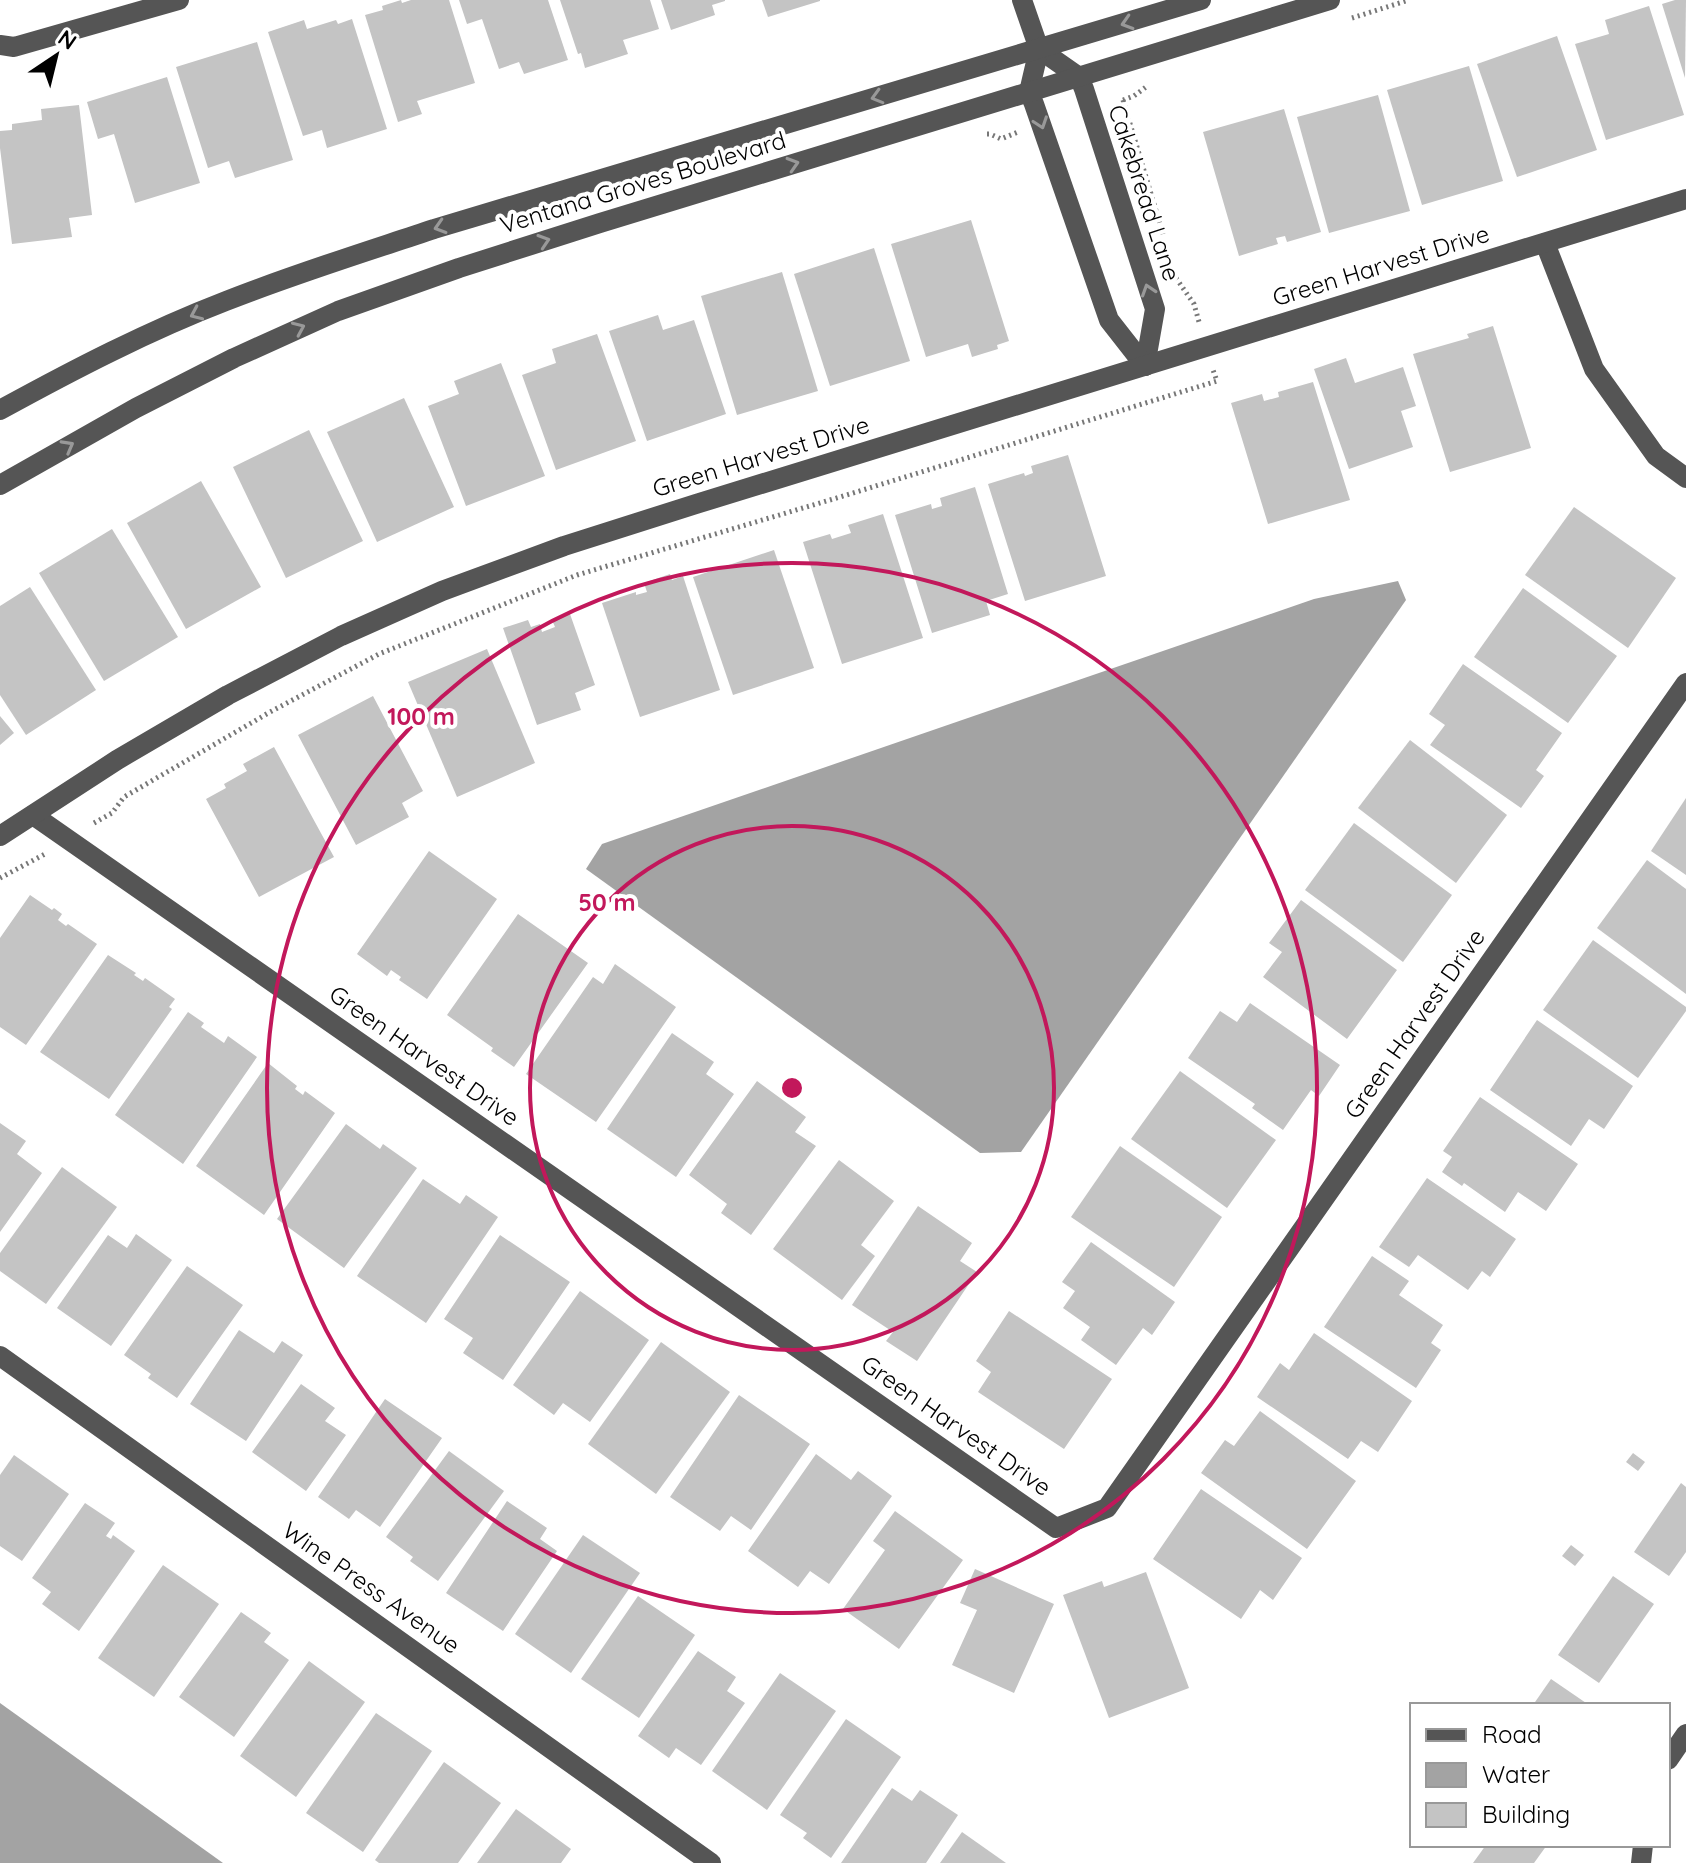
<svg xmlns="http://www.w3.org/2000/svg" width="1686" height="1863" font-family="Quicksand,sans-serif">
<rect width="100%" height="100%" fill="#fff"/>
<!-- water -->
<g fill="#a3a3a3">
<path d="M1398,581L1406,600L1021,1152L980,1153L586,869L602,844L1314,599Z"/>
<path d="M0,1703L223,1863H0Z"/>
</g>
<!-- building -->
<g fill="#c4c4c4">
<path d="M401,0L402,3L411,0H449L475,83L417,101L422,114L398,122L365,15L383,10L382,6Z"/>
<path d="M459,0H548L568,60L524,74L519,62L499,69L482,19L467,24Z"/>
<path d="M560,0H650L659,29L623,40L628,54L585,68L581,53L578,54Z"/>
<path d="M661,0H725V1L712,5L715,15L671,30Z"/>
<path d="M762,0H820V1L768,17Z"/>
<path d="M1675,0H1686L1685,78L1662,4Z"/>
<path d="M1649,6L1684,115L1606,140L1575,44L1609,34L1605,20Z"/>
<path d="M352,19L387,129L327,148L322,130L303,136L268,32L304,20L307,29L336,20L338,24Z"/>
<path d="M1557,36L1597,150L1517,177L1477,64Z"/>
<path d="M257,42L293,160L235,178L229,161L208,168L176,67Z"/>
<path d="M1469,66L1503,181L1422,205L1387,90Z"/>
<path d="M167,77L200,183L135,203L114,134L98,139L87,102Z"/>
<path d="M1378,95L1410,211L1329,233L1297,117Z"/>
<path d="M79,105L92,215L69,218L72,237L12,244L0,148V131L12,130V124L42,120L41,109Z"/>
<path d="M1284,109L1321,232L1287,242L1285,236L1276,238L1278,244L1239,256L1203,132Z"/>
<path d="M971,220L1009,341L997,345L998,349L972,357L968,344L926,357L891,244Z"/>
<path d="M874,248L910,361L830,386L794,274Z"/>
<path d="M782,272L818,391L737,415L701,296Z"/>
<path d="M658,315L663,330L694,320L726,414L647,441L609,331Z"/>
<path d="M1493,326L1531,448L1450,472L1413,354L1469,338L1467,334Z"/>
<path d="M597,334L636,441L556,470L522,375L556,363L552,349Z"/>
<path d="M1346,358L1355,383L1403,367L1416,406L1401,411L1413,447L1349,469L1314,369Z"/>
<path d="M501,363L545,476L466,506L428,406L459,394L454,381Z"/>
<path d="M1313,382L1350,500L1268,524L1231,403L1262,394L1264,401L1279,397L1278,392Z"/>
<path d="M404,398L454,507L377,542L327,432Z"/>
<path d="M309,430L363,541L286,578L233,467Z"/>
<path d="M1068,455L1106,576L1025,601L988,484L1024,473L1025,476L1033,473L1031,466Z"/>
<path d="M201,481L261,587L186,629L127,523Z"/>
<path d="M975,487L1008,594L986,601L990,615L932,633L895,515L931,504L932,509L942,506L940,498Z"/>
<path d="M1574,507L1676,578L1628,648L1525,575Z"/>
<path d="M883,514L923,638L842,664L803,542L830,534L832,539L851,533L848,525Z"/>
<path d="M112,529L178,637L104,681L39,573Z"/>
<path d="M774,550L814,668L733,695L693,577Z"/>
<path d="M670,574L672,580L683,576L720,690L640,717L602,603L636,592V595L647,592L644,583Z"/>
<path d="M30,587L96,690L26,735L0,695V606Z"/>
<path d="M1523,588L1617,656L1568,723L1474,657Z"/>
<path d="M570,614L595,685L575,693L581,710L537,725L503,628L528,620L531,627L540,624L542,632L555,627L552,620Z"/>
<path d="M487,649L535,763L457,797L408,682Z"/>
<path d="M1463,664L1562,733L1536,770L1544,776L1521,808L1430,745L1445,725L1429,714Z"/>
<path d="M373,696L423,791L402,803L409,817L356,845L298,735Z"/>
<path d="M0,716L14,733L0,745Z"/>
<path d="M1410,740L1507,815L1456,883L1358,808Z"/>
<path d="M274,747L334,857L259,897L206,799L226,788L224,784L247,771L243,764Z"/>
<path d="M1686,798V875L1651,851Z"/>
<path d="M1354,823L1452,895L1403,962L1305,890Z"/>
<path d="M429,851L497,899L427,999L399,980L401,977L391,970L387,976L357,954Z"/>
<path d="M1647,860L1686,889V994L1597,928Z"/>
<path d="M30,895L52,910L54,908L62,914L58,920L66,926L68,924L97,944L26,1045L0,1027V938Z"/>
<path d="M1301,900L1397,970L1347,1039L1263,977L1282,952L1269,943Z"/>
<path d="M518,914L588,963L514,1067L491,1051L493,1048L447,1015Z"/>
<path d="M1593,940L1686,1007V1011L1638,1078L1543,1010Z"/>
<path d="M108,955L136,973L134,975L143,981L145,978L175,999L169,1007L172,1009L109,1099L40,1052Z"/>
<path d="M615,964L676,1007L596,1122L526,1074L593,977L603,984Z"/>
<path d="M1250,1003L1340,1065L1319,1096L1311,1090L1283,1130L1252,1108L1255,1104L1188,1058L1220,1011L1237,1022Z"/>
<path d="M188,1012L204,1023L201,1027L224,1043L228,1036L257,1057L183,1164L115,1115Z"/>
<path d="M1537,1020L1633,1086L1604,1129L1589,1119L1571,1146L1490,1090Z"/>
<path d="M672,1033L714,1062L706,1074L734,1094L676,1177L607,1129Z"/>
<path d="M268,1063L297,1086L295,1089L303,1095L305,1091L335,1113L264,1215L196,1166Z"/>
<path d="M1180,1071L1276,1140L1227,1208L1131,1139Z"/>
<path d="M757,1081L806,1117L795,1132L816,1146L751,1235L721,1213L727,1204L689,1175Z"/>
<path d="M1480,1097L1578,1164L1546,1211L1518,1192L1505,1212L1464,1183L1462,1186L1442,1172L1452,1157L1443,1151Z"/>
<path d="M0,1123L26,1141L17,1154L42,1173L0,1232Z"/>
<path d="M346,1124L380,1149L383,1144L417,1168L344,1268L277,1219Z"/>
<path d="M1120,1146L1222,1217L1174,1287L1071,1217Z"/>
<path d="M839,1160L894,1201L861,1245L875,1256L842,1300L773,1249Z"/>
<path d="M62,1167L117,1207L46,1304L0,1271V1253Z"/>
<path d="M1427,1178L1516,1239L1490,1277L1482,1271L1468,1290L1418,1255L1409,1267L1379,1247Z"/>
<path d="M423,1179L460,1204L466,1195L498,1217L426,1323L357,1276Z"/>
<path d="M918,1206L972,1243L960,1261L977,1272L917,1361L886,1341L893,1332L852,1305Z"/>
<path d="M136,1234L172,1260L111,1346L57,1308L108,1235L127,1248Z"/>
<path d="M500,1235L570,1282L503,1380L463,1353L473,1338L444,1319Z"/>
<path d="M1091,1242L1175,1302L1152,1335L1143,1328L1116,1365L1081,1340L1090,1327L1063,1308L1075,1291L1062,1282Z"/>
<path d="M1372,1256L1409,1281L1399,1295L1443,1325L1431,1343L1441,1350L1416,1388L1324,1327Z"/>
<path d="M187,1266L243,1305L177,1398L148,1378L151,1374L124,1355Z"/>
<path d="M580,1291L649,1340L590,1422L563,1403L554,1415L513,1385Z"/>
<path d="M1009,1311L1112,1379L1064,1449L978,1392L991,1372L976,1361Z"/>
<path d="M239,1330L274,1353L282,1341L303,1355L246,1441L190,1404Z"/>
<path d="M1314,1333L1412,1401L1378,1452L1361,1441L1348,1459L1257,1397L1280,1363L1289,1370Z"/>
<path d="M661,1342L730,1392L656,1494L588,1444Z"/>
<path d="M301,1384L335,1408L325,1421L346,1435L306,1491L252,1452Z"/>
<path d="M739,1395L810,1444L751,1530L731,1516L720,1531L670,1497Z"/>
<path d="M385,1399L442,1438L380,1527L356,1510L349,1519L318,1497Z"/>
<path d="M1260,1411L1356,1481L1307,1549L1201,1473L1225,1440L1234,1446Z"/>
<path d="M449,1451L504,1491L438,1581L410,1561L413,1557L386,1537Z"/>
<path d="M1633,1453L1645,1462L1638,1471L1626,1462Z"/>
<path d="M816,1454L851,1480L858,1471L892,1496L829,1584L810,1571L798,1587L748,1551Z"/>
<path d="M14,1455L69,1494L22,1561L0,1546V1475Z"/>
<path d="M1681,1483L1686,1487V1552L1669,1576L1634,1552Z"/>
<path d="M1201,1489L1302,1558L1273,1600L1260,1590L1241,1619L1153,1559Z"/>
<path d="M507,1501L547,1528L540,1539L557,1551L503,1631L446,1593Z"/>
<path d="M85,1503L115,1523L106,1536L111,1539L113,1535L135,1551L79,1631L42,1604L51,1592L32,1578Z"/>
<path d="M895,1511L963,1560L899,1649L843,1609L885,1550L873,1541Z"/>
<path d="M583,1535L640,1573L571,1673L515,1634Z"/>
<path d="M1571,1545L1584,1555L1575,1566L1562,1556Z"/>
<path d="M163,1565L219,1604L154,1697L98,1658Z"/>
<path d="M975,1569L1054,1604L1014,1693L952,1665L977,1610L960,1603Z"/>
<path d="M1146,1572L1189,1688L1109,1718L1063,1595L1102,1581L1104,1587Z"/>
<path d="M1613,1576L1654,1604L1599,1683L1558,1655Z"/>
<path d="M638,1596L695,1635L639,1718L581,1679Z"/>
<path d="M241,1612L271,1633L264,1642L289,1660L234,1737L179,1697Z"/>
<path d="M698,1651L736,1677L727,1691L745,1703L701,1765L676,1748L669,1758L638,1736Z"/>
<path d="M309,1661L365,1702L296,1797L240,1756Z"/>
<path d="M780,1673L836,1711L767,1810L712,1771Z"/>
<path d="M1551,1679L1589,1705H1533Z"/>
<path d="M376,1713L432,1751L363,1852L306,1813Z"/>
<path d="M846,1719L901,1757L831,1858L803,1838L807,1833L780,1815Z"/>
<path d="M444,1762L501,1803L458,1863H379L375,1860Z"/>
<path d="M892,1788L912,1801L920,1790L958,1815L926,1863H841Z"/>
<path d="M516,1809L571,1849L561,1863H477Z"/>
<path d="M962,1832L1006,1863H940Z"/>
<path d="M1486,1845H1547L1534,1863H1473Z"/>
</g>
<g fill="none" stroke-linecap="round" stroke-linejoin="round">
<!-- path -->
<g stroke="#777" stroke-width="5" stroke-dasharray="2 4" stroke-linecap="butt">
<path d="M1352,18L1409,0"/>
<path d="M1123,100L1163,234"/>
<path d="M1123,100L1134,96L1146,87"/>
<path d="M987,134H990L1001,139L1018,132"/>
<path d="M1176,278L1194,304L1199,322"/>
<path d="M94,823L112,813L124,797L270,712L379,654L577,575L840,497L1217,381L1213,370"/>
<path d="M0,878L45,854"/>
</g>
<!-- minor -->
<g stroke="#555" stroke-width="20">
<path d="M1022,0L1039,49L1079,77L1084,89L1155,309L1145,366"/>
<path d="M0,45L14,47L179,0"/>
<path d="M1039,49L1029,92L1034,104L1109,320L1145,366"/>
<path d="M1545,243L1594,369L1656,456L1686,478"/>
<path d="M0,410C73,370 148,331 226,301C294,274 365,252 434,229L1201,0"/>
<path d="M0,485L136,408L234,358L338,311L459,268L600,223L1330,0"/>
<path d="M33,815L1056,1528L1107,1508L1686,683"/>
<path d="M0,836L117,760L228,695L341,636L442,591L564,546L696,504L1686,199"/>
<path d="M0,1356L711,1863"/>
<path d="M1668,1760L1686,1734"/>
<path d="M1641,1863L1643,1845"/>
</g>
</g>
<!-- one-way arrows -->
<defs><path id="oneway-chevron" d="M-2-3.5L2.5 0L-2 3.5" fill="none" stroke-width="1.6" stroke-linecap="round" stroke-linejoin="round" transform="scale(2)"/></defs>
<g stroke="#999">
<use href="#oneway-chevron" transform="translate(1127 23) rotate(163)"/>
<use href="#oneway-chevron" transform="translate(877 97) rotate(164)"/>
<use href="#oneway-chevron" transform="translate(1041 123) rotate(71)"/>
<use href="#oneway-chevron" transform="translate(793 164) rotate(-17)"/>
<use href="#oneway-chevron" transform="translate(440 227) rotate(163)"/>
<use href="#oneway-chevron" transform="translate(544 241) rotate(-18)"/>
<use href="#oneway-chevron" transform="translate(1148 290) rotate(-108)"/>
<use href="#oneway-chevron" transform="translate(196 314) rotate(156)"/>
<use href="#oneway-chevron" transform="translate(299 328) rotate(-24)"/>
<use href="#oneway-chevron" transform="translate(68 446) rotate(-29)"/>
</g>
<!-- distance rings -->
<g fill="none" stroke="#c2185b" stroke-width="4">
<circle cx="792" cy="1088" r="262"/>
<circle cx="792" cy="1088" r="525"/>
</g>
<g text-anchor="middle" stroke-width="8" stroke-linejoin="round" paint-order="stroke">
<!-- street labels -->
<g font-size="24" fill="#000" stroke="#fff">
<text transform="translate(643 183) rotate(-17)" y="8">Ventana Groves Boulevard</text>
<text transform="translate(1144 193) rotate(72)" y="8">Cakebread Lane</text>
<text transform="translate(1381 266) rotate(-17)" y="8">Green Harvest Drive</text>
<text transform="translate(761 457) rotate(-17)" y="8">Green Harvest Drive</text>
<text transform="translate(1415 1024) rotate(-55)" y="8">Green Harvest Drive</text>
<text transform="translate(424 1056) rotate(35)" y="8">Green Harvest Drive</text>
<text transform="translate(956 1426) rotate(35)" y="8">Green Harvest Drive</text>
<text transform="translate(371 1588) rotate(35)" y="8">Wine Press Avenue</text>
</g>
</g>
<circle cx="792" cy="1088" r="12" fill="#c2185b" stroke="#fff" stroke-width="4"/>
<g font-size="24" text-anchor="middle" font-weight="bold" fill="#c2185b" stroke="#fff" stroke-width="8" stroke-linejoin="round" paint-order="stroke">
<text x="421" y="725">100 m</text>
<text x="607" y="911">50 m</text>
</g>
<!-- legend -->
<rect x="1410" y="1703" width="260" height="144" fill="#ffffff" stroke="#999999" stroke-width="2"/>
<rect x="1426" y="1729" width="40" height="12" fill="#555555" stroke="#999999" stroke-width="2"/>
<text x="1482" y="1743" font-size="24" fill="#000000">Road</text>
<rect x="1426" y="1763" width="40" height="24" fill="#a3a3a3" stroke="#999999" stroke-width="2"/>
<text x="1482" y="1783" font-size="24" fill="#000000">Water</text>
<rect x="1426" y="1803" width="40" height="24" fill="#c4c4c4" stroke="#999999" stroke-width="2"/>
<text x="1482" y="1823" font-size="24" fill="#000000">Building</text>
<!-- north arrow -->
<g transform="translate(56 56) rotate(35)" stroke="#ffffff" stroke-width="6" paint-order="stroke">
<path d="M0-6L14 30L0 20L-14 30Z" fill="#000000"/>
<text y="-12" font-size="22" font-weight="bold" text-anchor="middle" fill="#000000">N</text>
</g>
</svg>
